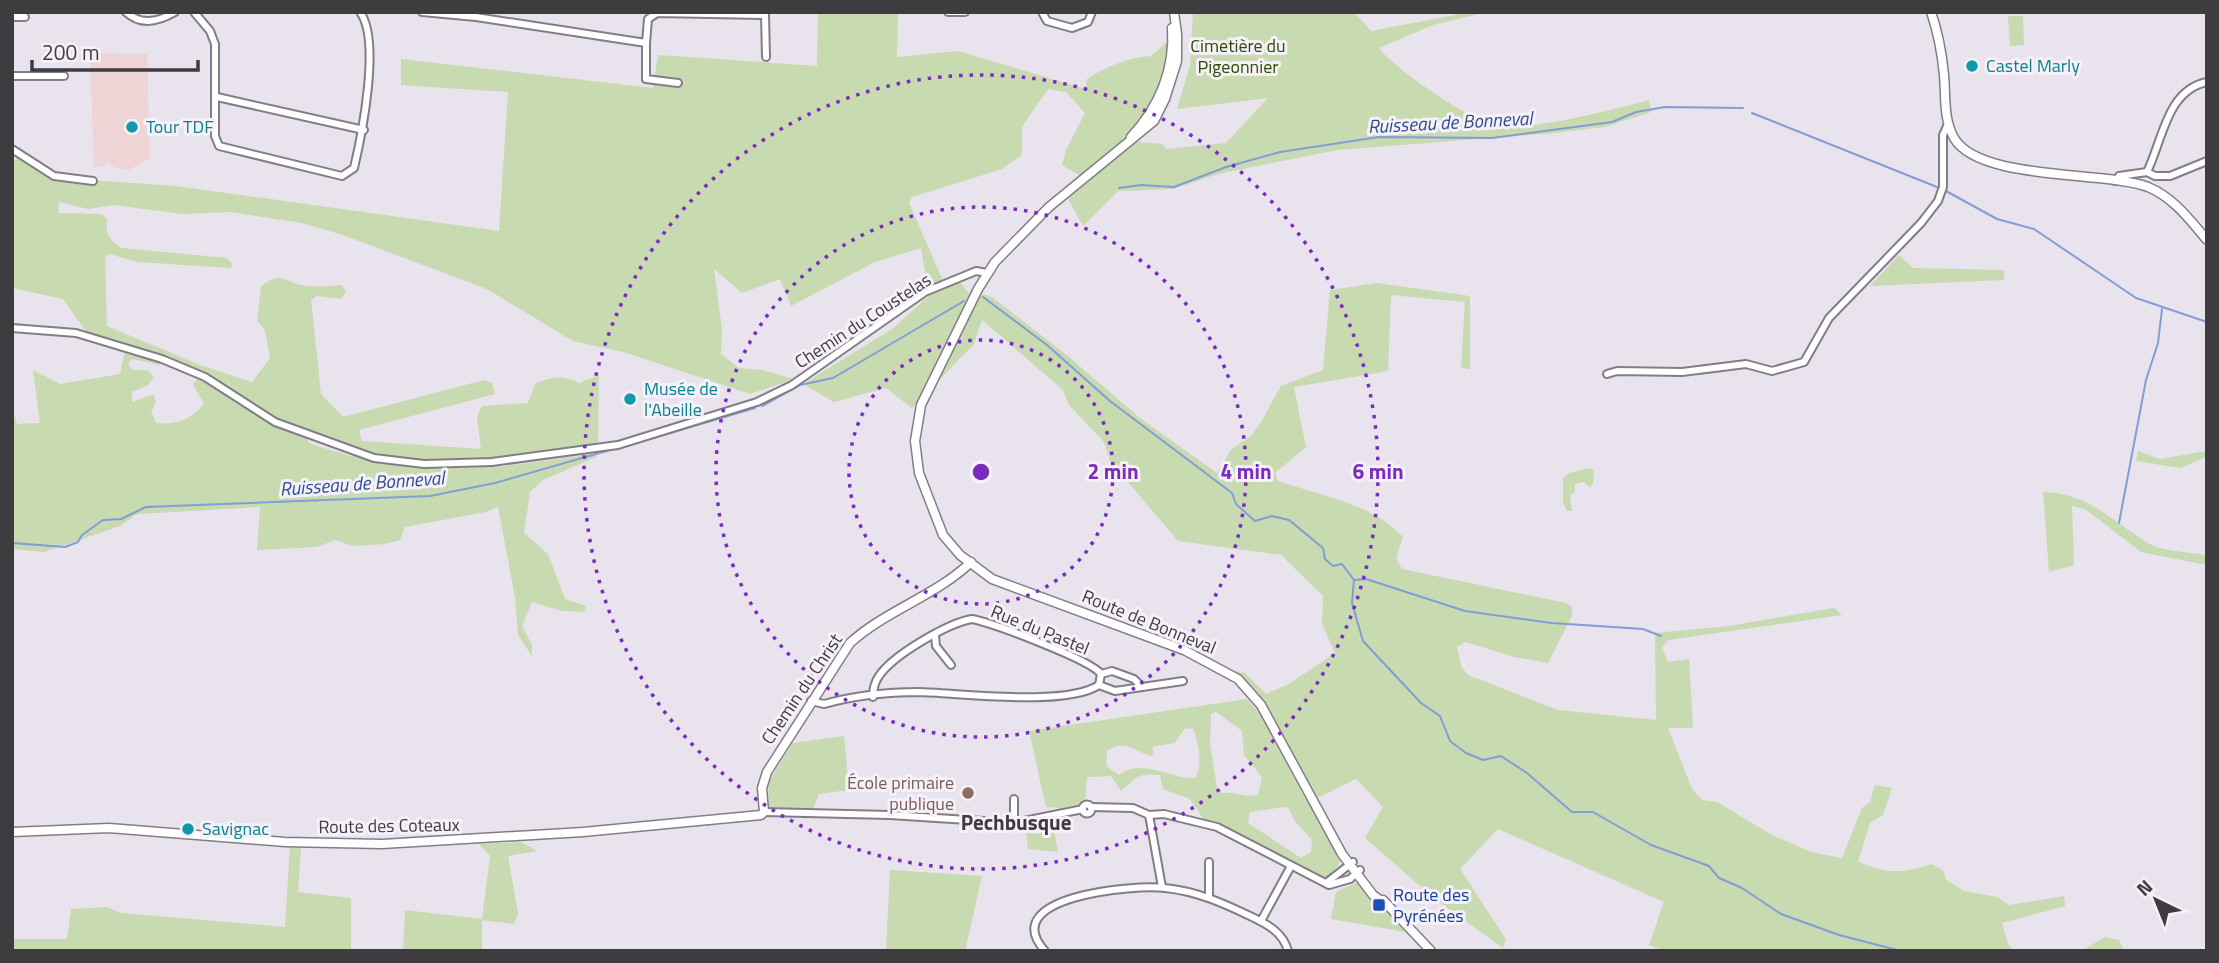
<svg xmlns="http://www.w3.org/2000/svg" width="2219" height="963" font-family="'Titillium Web',sans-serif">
<rect width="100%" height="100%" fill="#e8e3ec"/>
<!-- industrial -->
<path fill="#efd4d6" d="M90,53L147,54L150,158L129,170L114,167L107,161L101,167H94Z"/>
<!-- green -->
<g fill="#c7dab0" fill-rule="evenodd">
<path d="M818,12H898L897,57L958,51L1086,89L1087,79C1105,67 1130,57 1151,56L1167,42C1172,71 1150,111 1131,132C1116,148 1092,157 1089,179L1137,142L1163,144L1166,149L1226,143L1268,98L1177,109L1190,66L1193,12H1354L1371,31L1471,12H1487L1433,25L1379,48C1392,68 1482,129 1505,128C1553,125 1603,112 1649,100L1651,112L1605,127L1555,133L1337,150L1218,174L1173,189L1118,191L1083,226L1068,199L1088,180L1062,165L1066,150L1085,113L1066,92L1048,89L1022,127V155L1002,169L912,197L909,203L945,285L959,281L974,300L984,294L993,298L1068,356L1141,419L1217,473L1231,450L1252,435L1261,422L1281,386L1323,370L1330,290L1377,283L1470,296V369L1461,368L1465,302L1391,295L1388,371L1294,387L1306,447L1275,473L1278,481C1318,495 1374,504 1403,537L1396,558L1402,569L1566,603L1572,607V616L1548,663L1514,657L1466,642L1457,646L1461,666L1468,675L1558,710L1656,720L1655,633L1729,626L1834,608L1842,615L1668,640L1662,648L1668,662L1689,659L1693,728H1668L1692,789L1702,800L1717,802L1772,835L1811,852L1842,858L1862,808L1870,802L1875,785L1892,788L1883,815L1870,823L1858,861C1885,875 1904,873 1932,864L1944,871L1945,879L1964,891L1997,897L2009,905L2064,896L2065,906L2002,923L2008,944L2013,950L2026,951H1665L1649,945L1664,902L1498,829L1460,869L1506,939L1503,948L1435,899L1365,838L1383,807L1356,779L1317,798L1261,699L1236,671L1245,673L1266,694L1289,684L1335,653L1322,624L1323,596L1281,555L1178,541L1110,461L1104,442L1069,405L1063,390L982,320L974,344L912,408L886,388L834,402L803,384L892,329L929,296L921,248L875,262L791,306L780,279L742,293L714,269L722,329L721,354L739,368L762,370L794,379L750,394L627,353L573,341L487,289L343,235L302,223L230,212L183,214L113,205L88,209L59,202L58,213L102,214L107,219C105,234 109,240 122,248L227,258L233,264L230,268L138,262L109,254L105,258L107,326L200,365L252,382L270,358L265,330L257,321L261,286C284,269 285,284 307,286C318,287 330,286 341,285L346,291L341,299L317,296L311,300L321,394L343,417L484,380L492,383L495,394L359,430L362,441L481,449L477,417L482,406L528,403L535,384C553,376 562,375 579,383L599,375L598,448L462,462H425L364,453L283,424L208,375L170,358L88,334L63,299L12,288V160L15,161L20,153L48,172L56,171L74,179L176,186L499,231L508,92L401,85V59L653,88L658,55L817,66Z"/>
<path d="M2008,16H2023L2024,45L2010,46Z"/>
<path d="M1899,255L1913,268L2004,270V280L1870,286Z"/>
<path d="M125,351L163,363L160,365L132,359L128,364L132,370H147L154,377L148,385L132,392V402L154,394L156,403L151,411L156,423C177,425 190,420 204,404L193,384L198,378L269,424L307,439L309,443C405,478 495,471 595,453L596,457L543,480L530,492L524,533L548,554L565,599L586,606L584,612L562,611L532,602L522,626L532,645V656L518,635L515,597L498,507L486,512L405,527L400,540L385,544L353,546L335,540L317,547L257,550L260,507L137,514L120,526L44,552L12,549V406L17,424L40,423L33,370L60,384L120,374Z"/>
<path d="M2138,451L2160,459L2207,451V457L2180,468L2136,461Z"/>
<path d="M1590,468L1594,471L1593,483L1590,487L1584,482L1575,484V492L1570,496L1572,511H1567L1563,502V478L1569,473Z"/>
<path d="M2043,492C2088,493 2112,521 2148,543C2163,552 2190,552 2207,555V565L2141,552L2085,509L2072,506L2074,565L2049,572Z"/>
<path d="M1247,699L1261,715L1303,795L1341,855L1339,865L1325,879L1317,878L1226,827L1204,820L1190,799L1163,789L1160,775C1132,774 1139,777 1121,791L1111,776L1087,777L1085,803L1060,808L1046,807L1029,731ZM1216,712L1242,731L1244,755L1262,777L1258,795C1246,798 1234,791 1222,793L1217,788L1210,744L1211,714ZM1185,728L1193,729C1199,742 1203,768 1195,778C1169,779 1143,757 1119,775L1106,766L1107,751C1124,739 1135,751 1151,756L1154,755L1152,747L1175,743ZM1284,807L1289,809L1294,820L1312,840L1311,852L1301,858L1248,823L1250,812Z"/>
<path d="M844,736L849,790L819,794L812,811L769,809L768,783L793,743Z"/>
<path d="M1052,818L1058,852L1028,849L1026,833L1040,834V825L1033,822Z"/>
<path d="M521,842L537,851L508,856L518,913L514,924L482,920V951H403L405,910L482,919L490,856L479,844Z"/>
<path d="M290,846L301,847L298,892L351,898V951H12V939H67L71,909L107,907L121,913L285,927Z"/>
<path d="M890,870L982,876L965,951H886Z"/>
<path d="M1359,881L1365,888L1405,932L1331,919L1336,892Z"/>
<path d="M2105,937L2119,940L2124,951H2081Z"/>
</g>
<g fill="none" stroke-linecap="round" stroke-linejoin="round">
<!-- stream -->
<g stroke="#839dd6" stroke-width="2">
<path d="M1752,113L1937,187"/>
<path d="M1119,188L1141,185L1174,187L1226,167L1280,152L1379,137L1492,138L1612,122L1636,112L1665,107L1743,108"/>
<path d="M1946,191L1997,219L2034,229L2136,298L2207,322"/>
<path d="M983,297L1047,345L1110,401L1232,493L1236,504L1255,521L1272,516L1289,520L1323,548L1325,559L1333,566L1342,564L1354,580L1352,603L1363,641L1421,703L1440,716L1450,741L1466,753L1483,760L1501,756L1527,773L1572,812H1593L1651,845L1709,866L1719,878L1742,888L1781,914L1839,935L1901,951"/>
<path d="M762,406L800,385L833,378L964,301"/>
<path d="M629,445L755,408"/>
<path d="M2119,523L2146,380L2158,343L2162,309"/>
<path d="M12,543L65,547L78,542L82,535L103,520L121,519L146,507L430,496L495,483L617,448"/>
<path d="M1354,580L1366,579L1465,611L1552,623L1643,629L1661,636"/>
</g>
<defs>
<g id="minor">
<path d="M126,12C141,26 158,22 175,12"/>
<path d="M194,12L210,31L215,44V136L219,146L342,176L354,168C362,134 381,40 360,12"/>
<path d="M422,12L476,17L646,43L648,19L657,13L765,15V12"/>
<path d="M948,12H965"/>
<path d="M1042,12L1047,21L1072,28L1088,22L1092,12"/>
<path d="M765,15L766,57"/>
<path d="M12,17H25"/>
<path d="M646,43V79L678,83"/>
<path d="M12,76H64"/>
<path d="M217,97L364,130"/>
<path d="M12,149L54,176L93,181"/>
<path d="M2147,172C2163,139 2167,90 2207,82"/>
<path d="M2115,181L2119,176L2147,172L2155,176H2170L2207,161"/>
<path d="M12,328L76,333L162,359L205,377L275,422L374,458L424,464L492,462L618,445L757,402L792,385L925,292L976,271L987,273"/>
<path d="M1607,374L1617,371L1682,372L1746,364L1772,371L1804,362L1829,318L1921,223L1938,201L1943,187V135L1948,124"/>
<path d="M935,635L936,646L951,665"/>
<path d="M1101,674L1112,671L1134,679L1140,685"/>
<path d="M1099,685L1115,691L1183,681"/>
<path d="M811,701L824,704C853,696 889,692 919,692C960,693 1066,707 1099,685L1101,674C1091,660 993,623 972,619C948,623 893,655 879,676C874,683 873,689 873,697"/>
<circle cx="1087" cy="809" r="4.5"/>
<path d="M1091,807L1133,808L1149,815L1164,814L1217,827L1329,885L1350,879L1360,870"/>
<path d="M764,812L890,815L1014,823L1083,809"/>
<path d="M1149,815L1162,887"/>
<path d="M1014,823V799"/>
<path d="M1209,862V897"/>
<path d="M1326,883L1353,862"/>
<path d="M1261,921L1291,866"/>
<path d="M1045,951C995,896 1136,884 1165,888C1196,891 1223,903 1250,916C1267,924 1283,932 1288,951"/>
</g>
<g id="tertiary">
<path d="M1174,12L1177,34V61L1165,99L1154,121L1049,207L995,262L978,289L921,405L915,441L919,473L943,535L960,555L992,579L1184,650L1238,679L1261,705L1342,854L1373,895L1385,904"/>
<path d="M1931,12C1938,32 1942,54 1944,75C1946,96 1943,118 1954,138C1979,181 2105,171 2148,187C2173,197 2190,220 2207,240"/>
<path d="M1131,137C1159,107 1175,69 1172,28"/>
<path d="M12,832L109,828L285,842L382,844L583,832L761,815L764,812L762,788L767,772L850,643C886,610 936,596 971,562"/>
<path d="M1383,900L1431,951"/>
</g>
</defs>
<!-- minor casing -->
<use href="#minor" stroke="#837e86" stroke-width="10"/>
<!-- tertiary casing -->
<use href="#tertiary" stroke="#837e86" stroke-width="11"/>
<!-- minor -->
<use href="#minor" stroke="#fff" stroke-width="6"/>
<!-- tertiary -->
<use href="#tertiary" stroke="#fff" stroke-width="8"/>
</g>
<!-- distance rings -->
<g fill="none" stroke="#7b2cbf" stroke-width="3.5" stroke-dasharray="3.5 7">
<circle cx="981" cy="472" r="132"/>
<circle cx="981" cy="472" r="265"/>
<circle cx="981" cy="472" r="397"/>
</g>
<!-- markers -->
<g fill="#0f9aa8" stroke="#f6f1f9" stroke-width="2.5">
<circle cx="1972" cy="66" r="7"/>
<circle cx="132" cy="127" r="7"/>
<circle cx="630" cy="399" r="7"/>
<circle cx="188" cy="829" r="7"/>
</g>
<circle fill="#8d6e63" stroke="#f6f1f9" stroke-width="2.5" cx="968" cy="793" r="7"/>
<rect fill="#1a4fb4" stroke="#f6f1f9" stroke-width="2.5" x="1372" y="898" width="14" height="14" rx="3.5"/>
<g text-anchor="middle" stroke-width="6" stroke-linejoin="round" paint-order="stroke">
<!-- park labels -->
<g font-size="18" fill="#314801" stroke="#f6f1f9">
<text x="1238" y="52">Cimetière du<tspan x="1238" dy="21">Pigeonnier</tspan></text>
</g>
<!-- culture labels -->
<g font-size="18" fill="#0d838f" stroke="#f6f1f9" text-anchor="start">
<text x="1986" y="72">Castel Marly</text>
<text x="146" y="133">Tour TDF</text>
<text x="644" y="395">Musée de<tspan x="644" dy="21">l'Abeille</tspan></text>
<text x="202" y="835">Savignac</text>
</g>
<!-- street labels -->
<g font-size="18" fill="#3e3c3f" stroke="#f6f1f9">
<text transform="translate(863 321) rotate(-33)" y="6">Chemin du Coustelas</text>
<text transform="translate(1149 622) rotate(22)" y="6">Route de Bonneval</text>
<text transform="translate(1040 630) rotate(22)" y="6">Rue du Pastel</text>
<text transform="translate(802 689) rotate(-56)" y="6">Chemin du Christ</text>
<text transform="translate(389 826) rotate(-1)" y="6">Route des Coteaux</text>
</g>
<!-- education labels -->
<g font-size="18" fill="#785e54" stroke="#f6f1f9" text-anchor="end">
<text x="954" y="789">École primaire<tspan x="954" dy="21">publique</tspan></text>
</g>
<!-- transit labels -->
<g font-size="18" fill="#164399" stroke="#f6f1f9" text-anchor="start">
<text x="1393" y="901">Route des<tspan x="1393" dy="21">Pyrénées</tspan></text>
</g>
<!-- water labels -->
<g font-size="19" font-style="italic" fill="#2e4c90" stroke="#f6f1f9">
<text transform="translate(1450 122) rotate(-3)" y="7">Ruisseau de Bonneval</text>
<text transform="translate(362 483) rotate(-4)" y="7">Ruisseau de Bonneval</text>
</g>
<!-- quarter labels -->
<g font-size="21" font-weight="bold" fill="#3e3c3f" stroke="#f6f1f9">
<text x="1016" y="830">Pechbusque</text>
</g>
</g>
<circle cx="981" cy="472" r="10" fill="#7b2cbf" stroke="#f6f1f9" stroke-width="3.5"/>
<g font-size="21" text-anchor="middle" font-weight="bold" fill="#7b2cbf" stroke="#f6f1f9" stroke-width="6" stroke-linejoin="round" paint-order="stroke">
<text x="1113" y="479">2 min</text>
<text x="1246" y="479">4 min</text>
<text x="1378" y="479">6 min</text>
</g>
<!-- border -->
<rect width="2219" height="963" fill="none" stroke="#3e3c3f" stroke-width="28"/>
<!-- north arrow -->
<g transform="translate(2156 900) rotate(317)" stroke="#f6f1f9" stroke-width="5" paint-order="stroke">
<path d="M0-5L12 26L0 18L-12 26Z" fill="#3e3c3f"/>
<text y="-10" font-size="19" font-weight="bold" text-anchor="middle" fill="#3e3c3f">N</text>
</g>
<!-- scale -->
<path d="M32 60v10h166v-10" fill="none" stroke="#3e3c3f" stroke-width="3.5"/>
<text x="42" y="60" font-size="21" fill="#3e3c3f" stroke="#f6f1f9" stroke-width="5" paint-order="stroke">200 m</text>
</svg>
